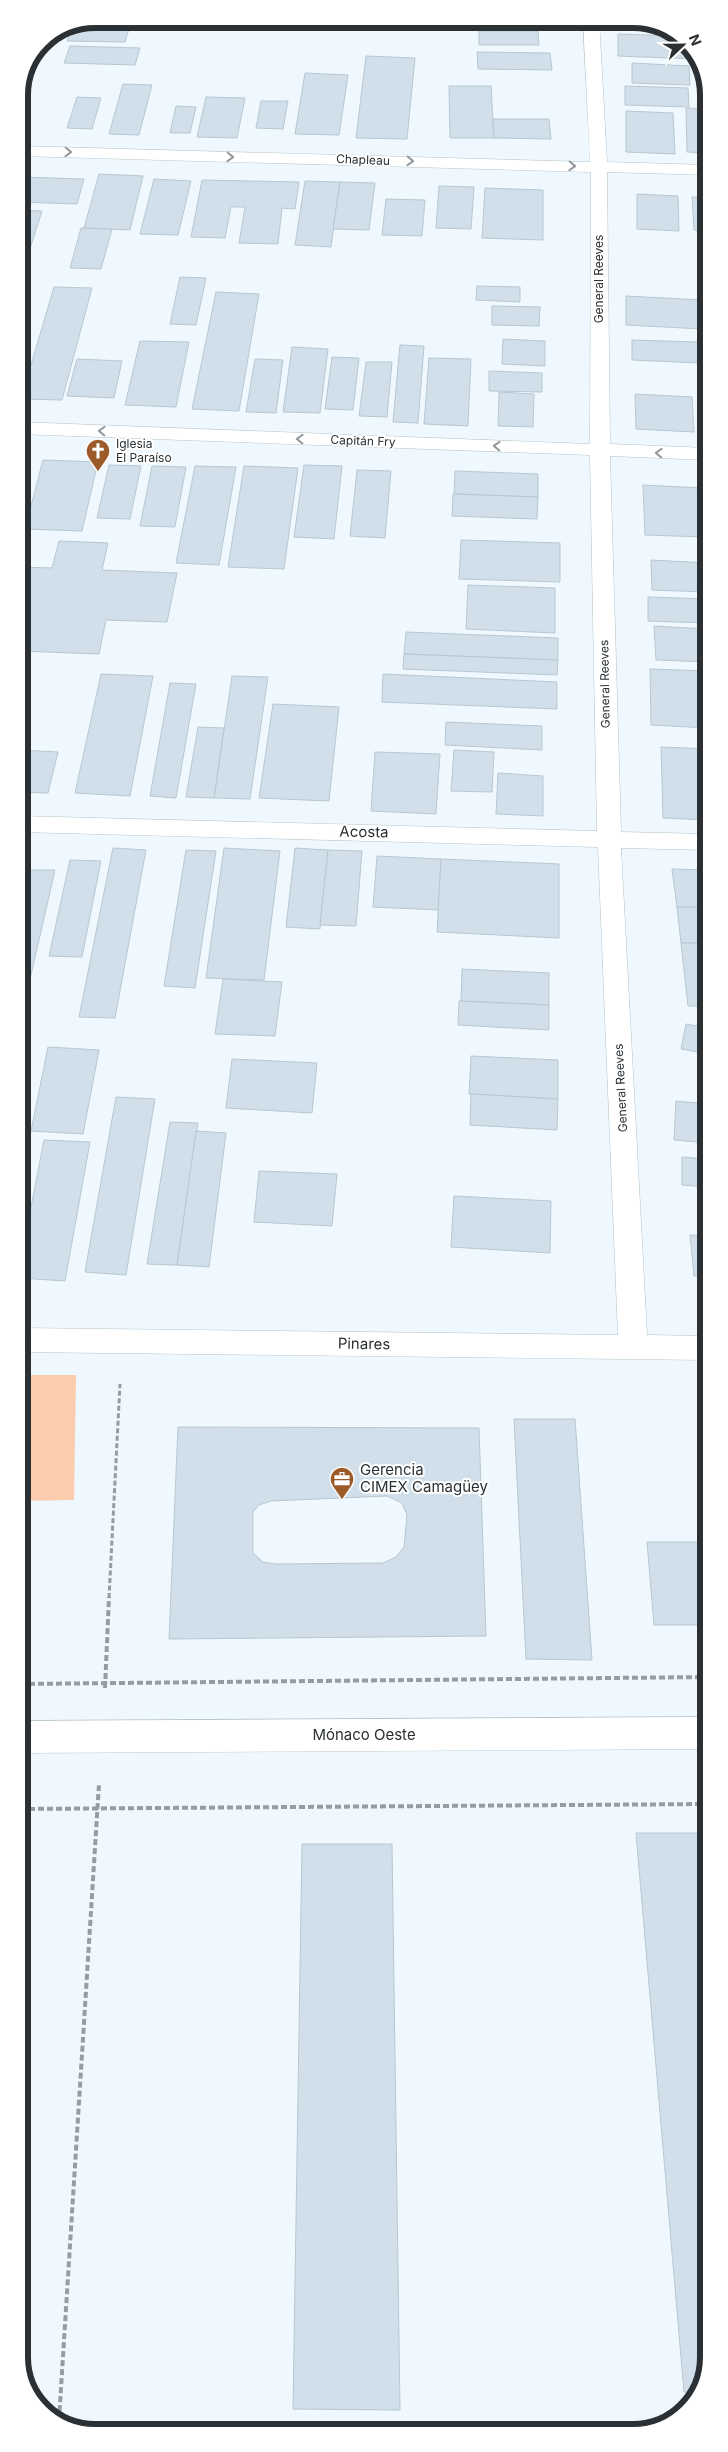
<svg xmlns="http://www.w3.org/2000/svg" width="728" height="2452" font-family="Inter,sans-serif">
<rect width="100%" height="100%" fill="#eef8fe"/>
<!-- green -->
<path fill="#fbccae" d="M20,1375H76L74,1500L20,1501Z"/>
<!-- building -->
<g fill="#d0dfe9" stroke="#b8c7d0" fill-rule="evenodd">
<path d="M95,19H132L125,42L67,41L72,28Z"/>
<rect x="448" y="19" width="27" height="6"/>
<path d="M616,19H643L645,20V30L616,29Z"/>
<path d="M479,31H538L539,45H479Z"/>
<path d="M618,34L681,36L684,38L695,59L618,56Z"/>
<path d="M70,46L140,48L135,65L64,63Z"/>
<path d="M477,52L550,53L552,70L478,69Z"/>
<path d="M366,56L415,58L407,139L356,138Z"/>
<path d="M632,63L689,66L690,85L632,83Z"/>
<path d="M305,73L348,75L339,135L295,134Z"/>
<path d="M123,84L152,85L139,135L109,134Z"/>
<path d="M449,86H491L494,138H450Z"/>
<path d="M625,86L688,88L689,107L625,105Z"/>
<path d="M77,97L101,98L92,129L67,128Z"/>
<path d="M206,97L245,98L237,138L197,137Z"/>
<path d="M261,101H288L283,129L256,128Z"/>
<path d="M176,106L196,107L190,133H170Z"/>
<path d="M686,108L708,109V153L687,152Z"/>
<path d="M626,111L673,113L675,154L626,152Z"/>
<path d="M493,119H549L551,139L494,138Z"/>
<path d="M99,174L143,176L130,230L84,228Z"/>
<path d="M20,177L84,179L77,204L19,202Z"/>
<path d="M154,179L191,181L178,235L140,234Z"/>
<path d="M202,180L299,182L295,209L282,208L278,244L239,243L245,207H231L225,238L191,237Z"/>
<path d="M305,181L340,182L331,247L295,245Z"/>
<path d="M340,182L375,183L369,230L333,229Z"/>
<path d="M439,186L474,187L471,229L436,228Z"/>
<path d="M485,188L543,190V240L482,238Z"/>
<path d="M637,194L678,196L679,231L637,229Z"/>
<path d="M692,197H708V231L694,230Z"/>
<path d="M386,199L425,200L422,236L382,235Z"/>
<path d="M19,210L42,211L27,258H19Z"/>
<path d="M81,228L112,229L101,269L70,268Z"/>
<path d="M19,273H25L19,293Z"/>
<path d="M180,277L206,278L196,325L170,324Z"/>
<path d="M477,286L520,287V302L476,300Z"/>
<path d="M54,287L92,288L62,400L21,399Z"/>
<path d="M216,292L259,294L239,411L192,409Z"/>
<path d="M626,296L702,300L703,329L626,325Z"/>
<path d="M492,306L540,307L539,326L492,325Z"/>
<path d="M503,339L545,341V366L502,364Z"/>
<path d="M632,340L699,342L700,363L632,360Z"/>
<path d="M140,341L189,342L176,407L125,405Z"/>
<path d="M400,345L424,346L418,423L393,422Z"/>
<path d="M292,347L328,349L320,413L283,412Z"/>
<path d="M332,357L359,358L353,410L325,409Z"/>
<path d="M429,358L471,359L468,426L424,424Z"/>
<path d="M77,359L122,361L114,398L67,396Z"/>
<path d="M255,359L283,360L276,413L246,412Z"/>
<path d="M366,362H392L387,417L359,416Z"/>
<path d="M704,366H708V437Z"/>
<path d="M489,371L542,373V392L489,391Z"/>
<path d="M499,392L534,394L533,427L498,426Z"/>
<path d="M635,394L692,397L694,432L636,429Z"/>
<path d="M43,460L98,462L82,531L25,529Z"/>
<path d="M109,465L141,466L130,519L97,518Z"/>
<path d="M304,465L342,466L334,539L294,537Z"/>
<path d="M152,466L186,467L175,527L140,526Z"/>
<path d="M195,466L236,467L219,565L176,563Z"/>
<path d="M244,466L298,468L284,569L228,567Z"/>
<path d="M357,470L391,471L385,538L350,536Z"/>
<path d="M455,471L538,474V497L454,494Z"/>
<path d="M643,485L702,488L706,537L645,535Z"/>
<path d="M453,494L538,497L537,519L452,516Z"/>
<path d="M461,540L560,543V582L459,579Z"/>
<path d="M59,541L108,543L102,570L177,573L167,622L106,620L99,654L19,651V567L52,568Z"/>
<path d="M651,560L708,563V592L652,590Z"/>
<path d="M468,585L555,588V633L466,629Z"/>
<path d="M648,597L708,599V623L648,621Z"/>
<path d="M654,626L708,629V662L656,660Z"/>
<path d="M406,632L558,638V660L404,654Z"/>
<path d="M404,654L558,660L557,675L403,669Z"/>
<path d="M650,669L708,671V728L651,725Z"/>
<path d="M101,674L153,676L130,796L75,793Z"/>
<path d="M383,674L557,682V709L382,702Z"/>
<path d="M232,676L268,677L250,799L214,798Z"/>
<path d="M170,683L196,684L176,798L150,796Z"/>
<path d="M273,704L339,707L329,801L259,798Z"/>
<path d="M446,722L542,726V750L445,745Z"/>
<path d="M198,727L224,728L214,798L186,797Z"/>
<path d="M661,747L708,749V820L663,818Z"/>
<path d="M19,750L58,752L48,793L19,792Z"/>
<path d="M454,750L494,752L492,792L451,791Z"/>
<path d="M375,752L440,754L436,814L371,811Z"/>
<path d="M498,773L543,776V816L496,814Z"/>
<path d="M113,848L146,850L115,1018L79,1017Z"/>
<path d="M224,848L280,851L264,980L206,978Z"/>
<path d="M295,848L328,850L320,929L286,927Z"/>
<path d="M186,850L216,851L195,988L164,986Z"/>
<path d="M328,850L362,851L356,926L320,925Z"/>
<path d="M377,856L441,859L439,910L373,907Z"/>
<path d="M441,859L559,864V938L437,932Z"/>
<path d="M70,860L101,861L82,957L49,956Z"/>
<path d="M672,869L708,870V907H677Z"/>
<path d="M26,870H55L28,988L19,987V900Z"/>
<path d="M677,907H708V943H681Z"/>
<path d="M681,943H708V1006H688Z"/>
<path d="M462,969L549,973V1005L461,1001Z"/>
<path d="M223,979L282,982L275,1036L215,1034Z"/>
<path d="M459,1001L549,1005V1030L458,1025Z"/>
<path d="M686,1024L708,1028V1054L681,1049Z"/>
<path d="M48,1047L99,1050L83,1134L31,1131Z"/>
<path d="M471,1056L558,1060V1099L469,1094Z"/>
<path d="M232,1059L317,1063L312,1113L226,1108Z"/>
<path d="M471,1094L558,1099L557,1130L470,1125Z"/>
<path d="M116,1097L155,1099L126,1275L85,1272Z"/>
<path d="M676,1101L708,1104V1143L674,1140Z"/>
<path d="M170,1122L198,1123L177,1265L147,1264Z"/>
<path d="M196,1131L226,1133L209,1267L177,1265Z"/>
<path d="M44,1140L90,1142L65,1281L20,1278V1264Z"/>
<path d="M682,1157L708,1159V1187L682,1185Z"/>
<path d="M259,1171L337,1174L332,1226L254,1222Z"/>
<path d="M454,1196L551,1201L550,1253L451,1247Z"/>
<path d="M690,1235L708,1236L709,1276H694Z"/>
<path d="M514,1419H575L592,1660L526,1659Z"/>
<path d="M178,1427L479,1428L486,1636L169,1639ZM387,1496L402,1503L407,1515L404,1547L396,1557L383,1563L276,1564L263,1562L253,1553V1512L259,1505L271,1501Z"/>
<path d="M647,1542H709V1625H654Z"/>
<path d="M636,1833H709V2357L696,2392H684Z"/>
<path d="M302,1844H392L400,2410L293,2409Z"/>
</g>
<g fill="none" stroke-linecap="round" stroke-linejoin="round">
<defs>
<g id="minor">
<path d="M583,19H599L607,162L708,165V175L607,172L610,444L708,448V460L610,456L621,832L708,834V850L621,848L647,1335L709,1336V1360L20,1352V1328L618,1335L598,847L19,832V816L597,831L590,455L19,434V422L590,444L591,172L19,156V146L590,162Z"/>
<path d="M709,1717V1749L20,1753V1721Z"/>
</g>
</defs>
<!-- minor casing -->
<use href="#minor" stroke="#b4c3cc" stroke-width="1"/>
<!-- path-far1 -->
<path stroke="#959da2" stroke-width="3" stroke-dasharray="5 2.5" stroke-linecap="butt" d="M109,1598L120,1384"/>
<!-- path -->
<g stroke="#959da2" stroke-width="4" stroke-dasharray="6 3" stroke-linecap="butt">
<path d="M20,1684L709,1677"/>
<path d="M105,1688L109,1597"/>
<path d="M20,1809L709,1804"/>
<path d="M59,2420L99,1784"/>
</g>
<!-- minor -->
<use href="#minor" fill="#fff" fill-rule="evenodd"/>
</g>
<!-- one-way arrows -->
<defs><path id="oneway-chevron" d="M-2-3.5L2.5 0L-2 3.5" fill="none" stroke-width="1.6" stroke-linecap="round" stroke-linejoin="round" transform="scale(1.25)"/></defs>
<g stroke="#94989a">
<use href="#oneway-chevron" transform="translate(68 152) rotate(2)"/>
<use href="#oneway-chevron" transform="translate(230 157) rotate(2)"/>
<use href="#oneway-chevron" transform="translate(410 161) rotate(2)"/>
<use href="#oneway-chevron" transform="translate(572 166) rotate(2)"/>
<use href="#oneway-chevron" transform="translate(102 431) rotate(-178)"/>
<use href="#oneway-chevron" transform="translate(300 439) rotate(-178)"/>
<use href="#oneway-chevron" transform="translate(497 446) rotate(-178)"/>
<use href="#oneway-chevron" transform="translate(659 453) rotate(-178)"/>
</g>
<!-- icons -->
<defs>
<symbol id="church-pin" viewBox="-11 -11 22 30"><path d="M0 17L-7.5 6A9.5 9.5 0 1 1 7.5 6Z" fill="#9d5a29" stroke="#fff"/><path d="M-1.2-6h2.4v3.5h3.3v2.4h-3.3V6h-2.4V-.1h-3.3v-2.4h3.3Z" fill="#fff"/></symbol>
<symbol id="office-pin" viewBox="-11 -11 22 30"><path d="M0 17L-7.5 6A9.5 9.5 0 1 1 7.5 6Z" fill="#9d5a29" stroke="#fff"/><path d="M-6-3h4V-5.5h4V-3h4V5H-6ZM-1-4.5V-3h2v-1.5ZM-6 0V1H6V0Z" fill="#fff"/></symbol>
</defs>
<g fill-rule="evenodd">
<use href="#church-pin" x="84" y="437" width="28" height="38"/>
<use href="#office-pin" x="328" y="1465" width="28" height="38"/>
</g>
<g text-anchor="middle" stroke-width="4" stroke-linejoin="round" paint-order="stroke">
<!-- far-street labels -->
<g font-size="12" fill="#2a3034" stroke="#fff">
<text transform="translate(363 160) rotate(2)" y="4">Chapleau</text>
<text transform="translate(599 279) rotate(-90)" y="4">General Reeves</text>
<text transform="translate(363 441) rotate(2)" y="4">Capitán Fry</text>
<text transform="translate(605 684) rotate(-91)" y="4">General Reeves</text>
<text transform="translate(621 1088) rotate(-93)" y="4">General Reeves</text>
</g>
<!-- far-poi labels -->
<g font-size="12" fill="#2a3034" stroke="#fff" text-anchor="start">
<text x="116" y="448">Iglesia<tspan x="116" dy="14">El Paraíso</tspan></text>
</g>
<!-- street labels -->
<g font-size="15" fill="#2a3034" stroke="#fff">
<text transform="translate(364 832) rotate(1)" y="5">Acosta</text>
<text transform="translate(364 1344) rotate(1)" y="5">Pinares</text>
<text x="364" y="1740">Mónaco Oeste</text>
</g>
<!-- poi labels -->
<g font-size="15" fill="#2a3034" stroke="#fff" text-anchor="start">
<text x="360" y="1475">Gerencia<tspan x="360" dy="17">CIMEX Camagüey</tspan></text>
</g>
</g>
<!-- crop -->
<path d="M0 0H728V2452H0ZM95 28H633A67 67 0 0 1 700 95V2357A67 67 0 0 1 633 2424H95A67 67 0 0 1 28 2357V95A67 67 0 0 1 95 28Z" fill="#fff" fill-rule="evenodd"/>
<path fill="none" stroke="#2a3034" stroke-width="6" d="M95 28H633A67 67 0 0 1 700 95V2357A67 67 0 0 1 633 2424H95A67 67 0 0 1 28 2357V95A67 67 0 0 1 95 28Z"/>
<!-- north arrow -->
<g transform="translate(683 45) rotate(68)" stroke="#ffffff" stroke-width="4" paint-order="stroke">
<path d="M0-4L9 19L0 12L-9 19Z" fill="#2a3034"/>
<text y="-8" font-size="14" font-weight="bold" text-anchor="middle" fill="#2a3034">N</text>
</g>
</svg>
